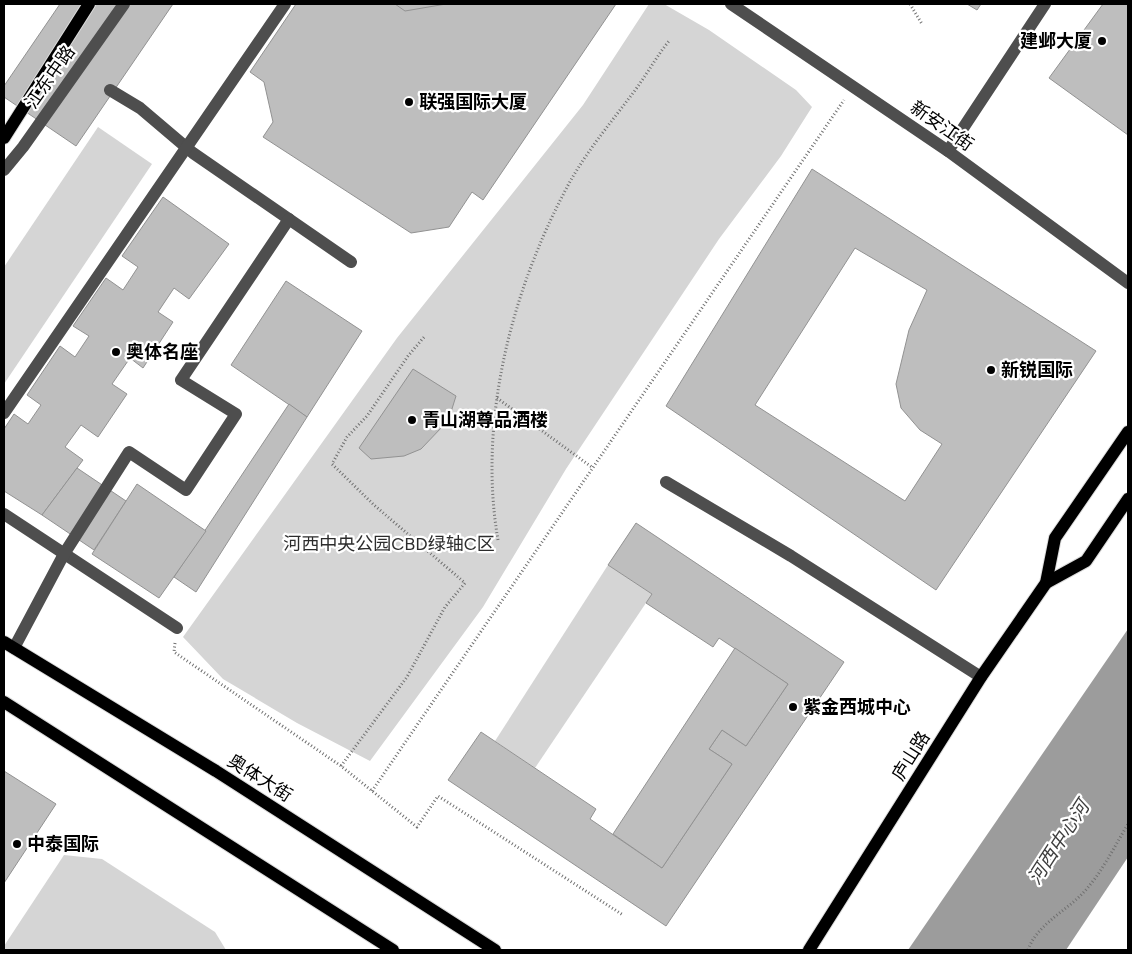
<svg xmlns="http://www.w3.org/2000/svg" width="1132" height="954" font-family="Figtree,'Noto Sans SC',sans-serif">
<rect width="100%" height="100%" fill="#fff"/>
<!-- green -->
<g fill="#d5d5d5">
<path d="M649,4H664L709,30L796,90L812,107L781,156L719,239L566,469L483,607L370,761L297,723L223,679L183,637L397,338L583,105Z"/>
<path d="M98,127L152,164L4,384V267Z"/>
<path d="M608,565L652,594L535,768L495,741Z"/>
<path d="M64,855L102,859L215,932L226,950H4V946Z"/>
</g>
<!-- water -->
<path fill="#9c9c9c" d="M1128,629V857L1066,950H908Z"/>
<!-- building -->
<g fill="#bebebe" stroke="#929292" fill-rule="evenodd">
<path d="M60,4H173L76,146L4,97V86Z"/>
<path d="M296,4H616L483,200L472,192L449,227L411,233L263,137L273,122L264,82L250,72Z"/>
<path d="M395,4H446L405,11Z"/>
<path d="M967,4H981L977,10Z"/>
<path d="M1103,4H1128V135L1049,78Z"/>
<path d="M812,169L1096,351L936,590L666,406ZM855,248L927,290L909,330L896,384L901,408L920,430L942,444L905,501L755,405Z"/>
<path d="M163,197L229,244L189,299L174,288L158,312L173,322L143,368L130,358L112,384L127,394L98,437L81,425L65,447L83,460L42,515L4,491V429L14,414L28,424L41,405L27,395L60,346L75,357L89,336L73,326L106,278L123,290L138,267L122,256Z"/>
<path d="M286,281L362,331L307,417L231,365Z"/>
<path d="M413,369L456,396L451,412L442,427L421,449L404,456L371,459L359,448Z"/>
<path d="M289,404L307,417L196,592L174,577Z"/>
<path d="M77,468L126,501L94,550L42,515Z"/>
<path d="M137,484L206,531L159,598L92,554Z"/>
<path d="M636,523L844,662L666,926L448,780L481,732L596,809L590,819L662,868L732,764L709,749L722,730L746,746L788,684L719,638L713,647L646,603L652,594L608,565Z"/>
<path d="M735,648L788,684L746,746L722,730L709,749L732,764L662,868L613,834Z"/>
<path d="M4,771L56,804L4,883Z"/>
</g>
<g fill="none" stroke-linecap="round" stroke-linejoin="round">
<defs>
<g id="major">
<path d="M4,138L89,4"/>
<path d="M1046,583L1086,561L1128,499"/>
<path d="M4,642L216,771L495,950"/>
<path d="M4,702L393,950"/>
<path d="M809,950L981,677L1046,583L1055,538L1128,432"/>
</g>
</defs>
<!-- major casing -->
<use href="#major" stroke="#dbdbdb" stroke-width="14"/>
<!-- path -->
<g stroke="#707070" stroke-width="3" stroke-dasharray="1 2.5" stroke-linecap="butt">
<path d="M910,4L922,24"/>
<path d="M497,398L593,468"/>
<path d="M498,540C478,424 510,296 564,193C582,157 609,125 633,93C646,76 656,57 669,41"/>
<path d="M175,643L174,652L341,766L417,827L438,796L623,915"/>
<path d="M341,766L407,677L445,607L465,583L374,505L332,464L347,437L367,416L408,356L425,336"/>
<path d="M372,791L844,100"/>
<path d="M1028,950C1036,926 1064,912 1081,895C1101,875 1114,847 1128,824"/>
</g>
<!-- minor -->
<g stroke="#4e4e4e" stroke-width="12">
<path d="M731,4L948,151L1128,283"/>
<path d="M110,90L140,108L193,153L351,262"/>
<path d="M948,151L1045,4"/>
<path d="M4,170L23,147L124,4"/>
<path d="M4,413L285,4"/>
<path d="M666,482L791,556L981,677"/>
<path d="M4,514L177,628"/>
<path d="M14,648L64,554L129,452L186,490L236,414L181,380L289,219"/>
</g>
<!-- major -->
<use href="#major" stroke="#000" stroke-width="12"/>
</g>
<!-- markers -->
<g fill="#000" stroke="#fff" stroke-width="2">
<circle cx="1102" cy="41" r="5"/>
<circle cx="409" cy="102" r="5"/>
<circle cx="116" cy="352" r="5"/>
<circle cx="991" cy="370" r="5"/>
<circle cx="412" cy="420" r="5"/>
<circle cx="793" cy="707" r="5"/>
<circle cx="17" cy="844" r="5"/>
</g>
<g text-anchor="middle" stroke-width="4.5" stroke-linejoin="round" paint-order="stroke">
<!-- poi labels -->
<g font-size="18" font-weight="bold" fill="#000" stroke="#fff" text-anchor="start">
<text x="1092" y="47" text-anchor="end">建邺大厦</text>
<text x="419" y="108">联强国际大厦</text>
<text x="126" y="358">奥体名座</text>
<text x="1001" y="376">新锐国际</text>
<text x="422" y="426">青山湖尊品酒楼</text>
<text x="803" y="713">紫金西城中心</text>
<text x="27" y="850">中泰国际</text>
</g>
<!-- street labels -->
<g font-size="18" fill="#000" stroke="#fff">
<text transform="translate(50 77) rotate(-55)" y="6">江东中路</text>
<text transform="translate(942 126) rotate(35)" y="6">新安江街</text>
<text transform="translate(911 756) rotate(-58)" y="6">庐山路</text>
<text transform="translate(260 778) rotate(32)" y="6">奥体大街</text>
</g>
<!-- park labels -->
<g font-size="18" fill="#2c2c2c" stroke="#fff">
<text x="389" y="550">河西中央公园CBD绿轴C区</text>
</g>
<!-- water labels -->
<g font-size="19" font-style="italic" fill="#3d3d3d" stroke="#fff">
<text transform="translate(1058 842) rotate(-57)" y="7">河西中心河</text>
</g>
</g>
<!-- border -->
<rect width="1132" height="954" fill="none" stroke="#000000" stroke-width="10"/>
</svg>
